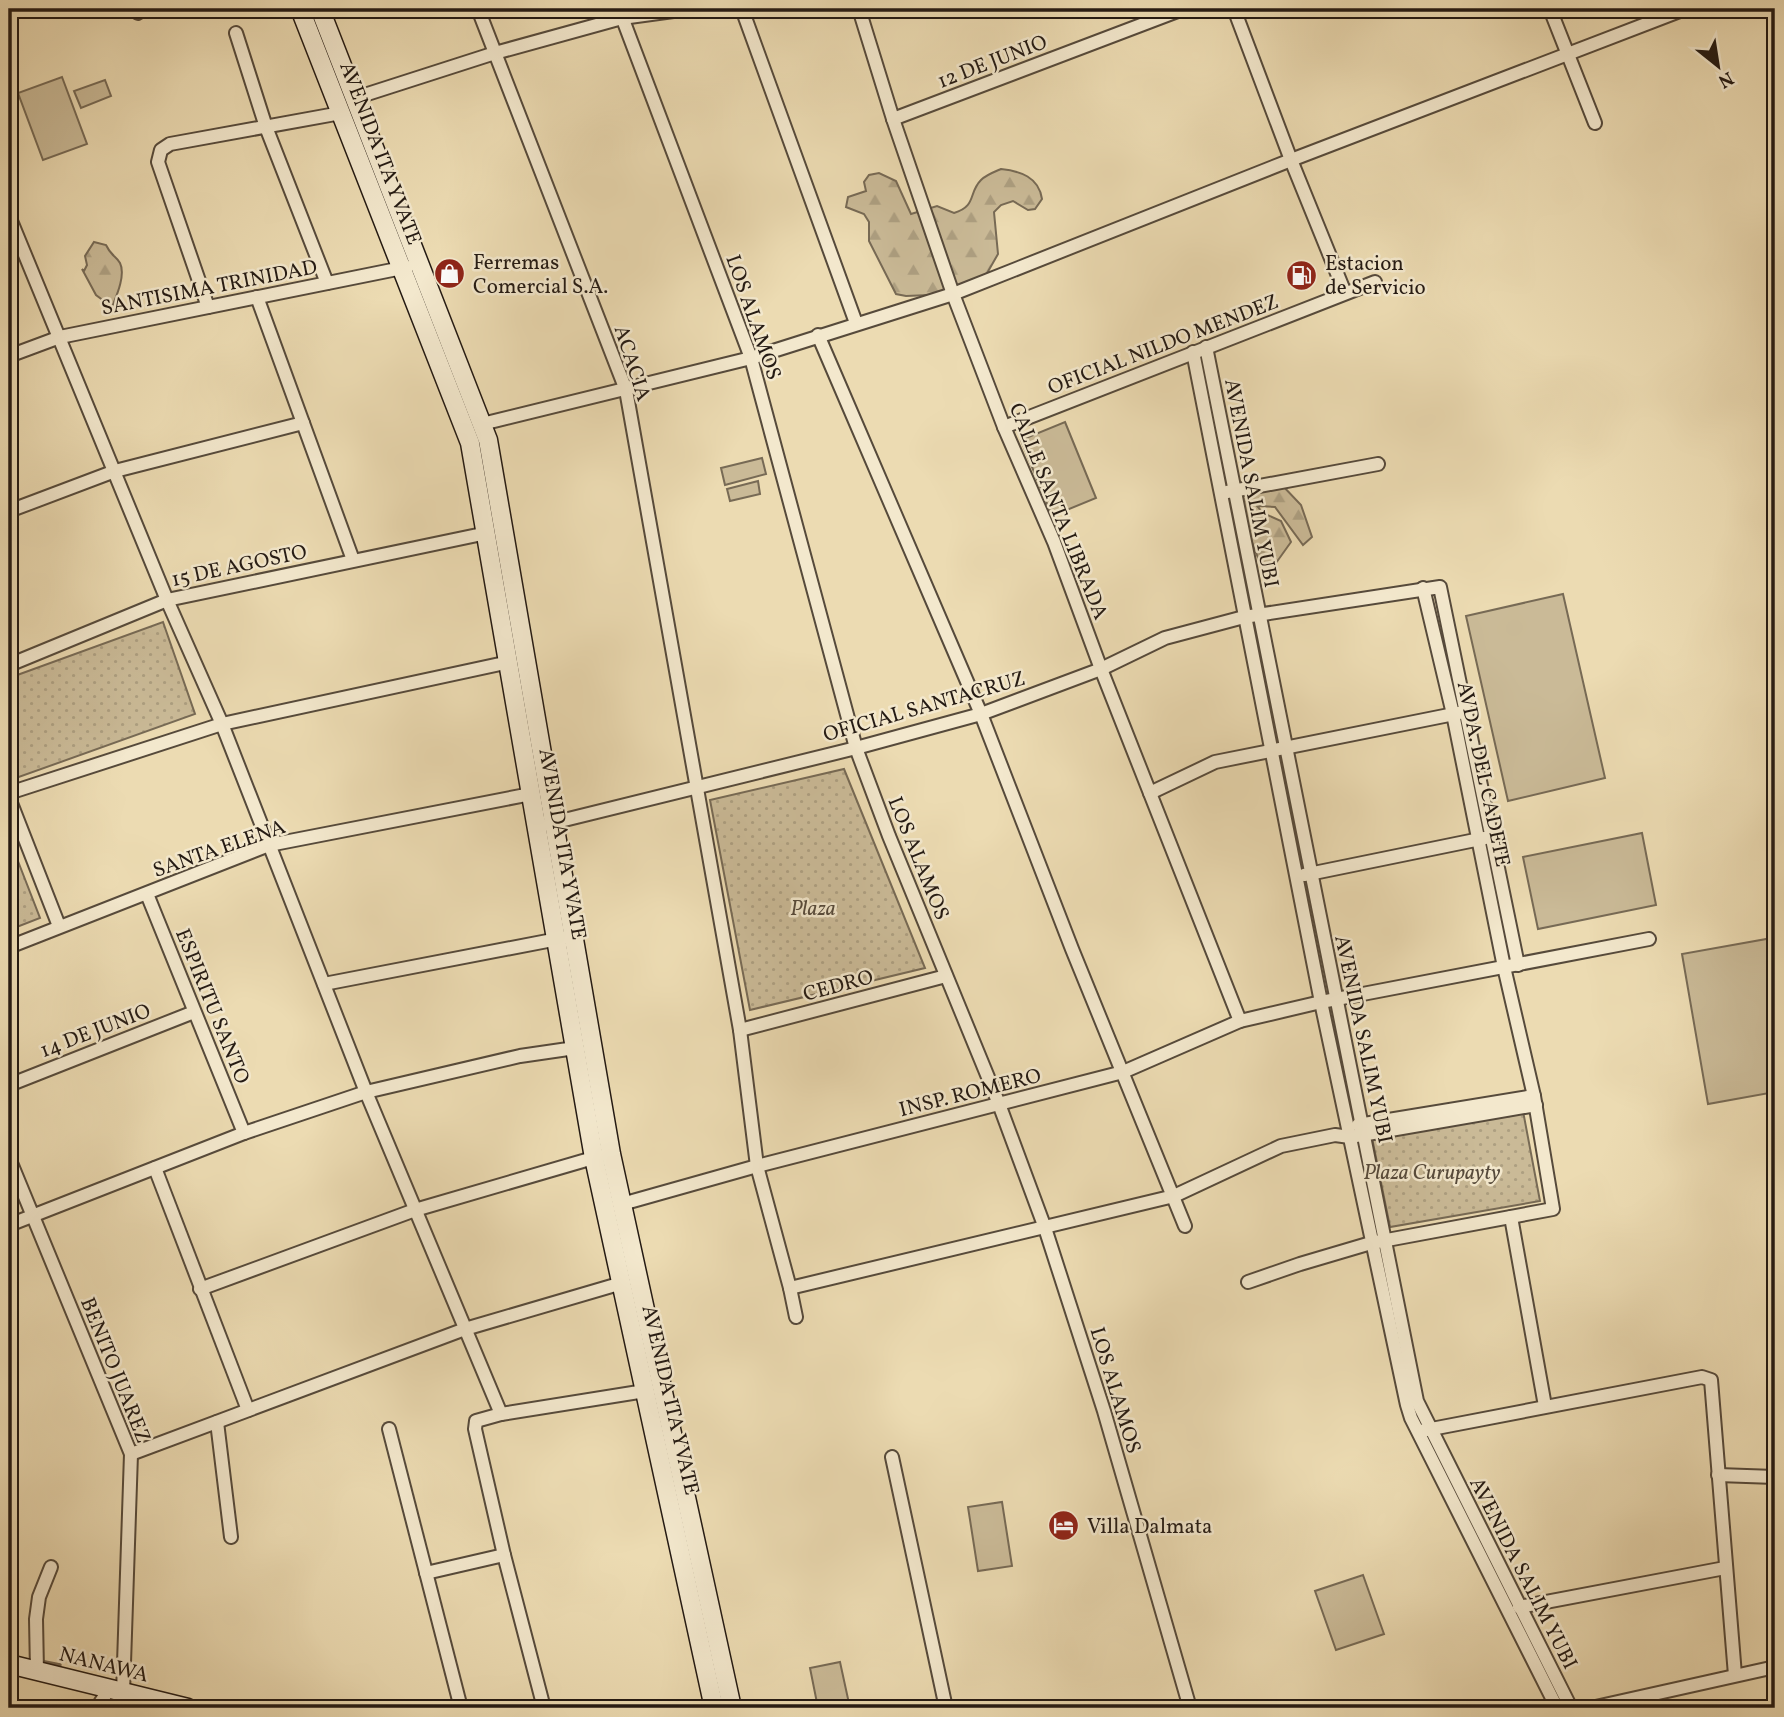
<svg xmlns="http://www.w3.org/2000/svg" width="1784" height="1717" font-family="Vollkorn,serif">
<defs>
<pattern id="forest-firs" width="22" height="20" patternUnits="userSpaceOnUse" patternTransform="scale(1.75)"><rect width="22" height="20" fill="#caba97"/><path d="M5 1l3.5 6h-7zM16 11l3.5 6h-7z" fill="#ad9f81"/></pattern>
<pattern id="park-dots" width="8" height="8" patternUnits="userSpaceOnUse" patternTransform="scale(1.75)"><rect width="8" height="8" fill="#caba97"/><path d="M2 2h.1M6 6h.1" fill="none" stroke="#ad9f81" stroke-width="1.8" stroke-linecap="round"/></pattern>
</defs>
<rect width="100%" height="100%" fill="#ecdbb2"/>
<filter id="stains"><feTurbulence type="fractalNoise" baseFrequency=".00286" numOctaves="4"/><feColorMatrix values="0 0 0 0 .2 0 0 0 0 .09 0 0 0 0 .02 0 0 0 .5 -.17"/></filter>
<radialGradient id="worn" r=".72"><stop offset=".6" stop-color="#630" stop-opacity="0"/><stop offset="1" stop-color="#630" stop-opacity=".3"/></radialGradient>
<!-- grass -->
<g fill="#caba97" stroke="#776a55" stroke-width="2">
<path d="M62,77L87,144L43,160L18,93Z"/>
<path d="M105,80L111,96L81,108L74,91Z"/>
<path d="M1065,422L1096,498L1052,516L1021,440Z"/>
<path d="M762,458L766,474L725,485L721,468Z"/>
<path d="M758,481L760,494L730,501L727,489Z"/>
<path d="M1563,594L1605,778L1508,801L1466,616Z"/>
<path d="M1642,833L1656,905L1538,929L1523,857Z"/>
<path d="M1772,938L1775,959V1092L1708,1104L1682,954Z"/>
<path d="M1002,1502L1012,1566L978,1571L968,1507Z"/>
<path d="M1363,1575L1384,1634L1336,1650L1315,1591Z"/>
<path d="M840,1662L850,1708H818L810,1668Z"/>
</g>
<!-- forest -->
<g fill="url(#forest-firs)" stroke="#776a55" stroke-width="2">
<path d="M1001,169C1020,171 1039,177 1042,199L1035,209L1028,210L1013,201L1001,205L994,212L998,254L982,282L953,294L906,296L896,294L869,241V222L864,214L846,207L848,197L866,191L864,182L869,175L879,173L896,181L911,214L937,206L954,213C977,206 968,193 981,180C986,175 994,172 1001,169Z"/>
<path d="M94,242L106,245C111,256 116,256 120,263C126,275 116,297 112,307L96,295L82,269L84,271L87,265L85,256Z"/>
<path d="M1281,484L1301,505L1312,537L1303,545L1275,507L1257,506L1263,513L1281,521L1291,542L1271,570L1262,568L1241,514V498L1248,492Z"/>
</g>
<!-- park -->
<g fill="url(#park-dots)" stroke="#776a55" stroke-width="2">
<path d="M163,622L195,714L16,778L9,757V678Z"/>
<path d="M844,769L925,968L750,1010L710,800Z"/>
<path d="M9,838L40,918L9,930Z"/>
<path d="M1523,1111L1540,1201L1390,1227L1371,1133Z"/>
</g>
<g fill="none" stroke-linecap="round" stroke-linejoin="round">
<!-- stream -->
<g stroke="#736652" stroke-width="3.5">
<path d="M40,1661L60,1665"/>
<path d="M206,1701L229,1705"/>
</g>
<defs>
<g id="street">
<path d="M137,9L138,13"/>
<path d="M478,9L626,390L740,1030L757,1166L790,1288L796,1317"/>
<path d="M619,9L751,358L856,748L889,836L999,1104L1045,1228L1104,1411L1190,1708"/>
<path d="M742,9L856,323"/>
<path d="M859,9L893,119L953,294L1004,427L1054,542L1101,669L1240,1021"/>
<path d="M1234,9L1291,160L1345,293"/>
<path d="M1550,9L1595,123"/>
<path d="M236,33L266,127L327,283"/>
<path d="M355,98L495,53L622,18L688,9"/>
<path d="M893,119L1183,9"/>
<path d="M9,216L167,600L222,724L366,1092L501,1414"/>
<path d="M257,297L353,560"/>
<path d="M208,307L158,162L161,150L170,144L341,113"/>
<path d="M818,335L981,714L1072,949L1185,1226"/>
<path d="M1206,347L1417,1401L1571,1708"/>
<path d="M1193,352L1321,1002L1407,1405L1411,1418L1557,1708"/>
<path d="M9,356L60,337L407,267"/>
<path d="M482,424L751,358L953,294L1291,160L1685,9"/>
<path d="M1004,427L1375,282"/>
<path d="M1227,492L1378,464"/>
<path d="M9,511L115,471L303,423"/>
<path d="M9,665L167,600L487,533"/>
<path d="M9,793L222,724L509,662"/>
<path d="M1150,793L1215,762L1459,713"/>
<path d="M9,798L59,926"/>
<path d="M548,824L856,748L981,714L1101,669L1165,638L1244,617L1440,587L1518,965"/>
<path d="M1304,875L1485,838"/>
<path d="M147,894L244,1133"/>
<path d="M9,947L269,845L531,794"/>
<path d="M324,984L563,938"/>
<path d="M740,1030L946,976"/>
<path d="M9,1085L194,1012"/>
<path d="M1358,1125L1534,1096"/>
<path d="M9,1158L131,1454L123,1693"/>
<path d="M155,1168L248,1410"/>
<path d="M622,1204L757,1166L1123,1072L1240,1021L1321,1002L1649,939"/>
<path d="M1511,1217L1545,1406"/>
<path d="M9,1225L244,1133L366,1092L520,1056L575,1048"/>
<path d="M1248,1282L1300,1264L1371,1243L1553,1209L1534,1096L1504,967L1453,714L1423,588"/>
<path d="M790,1288L1174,1196L1281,1146L1335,1135L1350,1137L1536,1105"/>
<path d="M200,1289L415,1210L600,1156"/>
<path d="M217,1422L231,1537"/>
<path d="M389,1429L461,1708"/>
<path d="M1421,1431L1702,1377L1711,1380L1735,1675"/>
<path d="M131,1454L465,1329L622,1283"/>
<path d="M892,1457L946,1708"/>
<path d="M1718,1475L1775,1477"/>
<path d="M426,1573L504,1555"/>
<path d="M1519,1607L1725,1568"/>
<path d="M37,1671L36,1619L39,1597L51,1567"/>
<path d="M97,1708L109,1689"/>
<path d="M544,1708L504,1555L475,1429L476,1421L501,1414L645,1391"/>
<path d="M1591,1708L1775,1667"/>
</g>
<g id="secondary">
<path d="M300,9L470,443L594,1158L714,1708"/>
<path d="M320,9L488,440L611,1154L732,1708"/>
<path d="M9,1664L188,1708"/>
</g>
</defs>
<!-- street casing -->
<use href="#street" stroke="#564a3b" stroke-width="16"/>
<!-- secondary casing -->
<use href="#secondary" stroke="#241a13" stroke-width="21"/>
<!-- street -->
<use href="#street" stroke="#f3e8cd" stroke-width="12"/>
<!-- secondary -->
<use href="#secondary" stroke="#f3e8cd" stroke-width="18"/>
</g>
<!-- icons -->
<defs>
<symbol id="shop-disc" viewBox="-11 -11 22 22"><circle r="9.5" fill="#8f2418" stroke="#f3e8cd"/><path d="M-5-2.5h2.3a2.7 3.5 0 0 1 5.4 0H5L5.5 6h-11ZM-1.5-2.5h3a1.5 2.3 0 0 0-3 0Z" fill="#fff"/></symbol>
<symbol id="fuel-disc" viewBox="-11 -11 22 22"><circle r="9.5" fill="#8f2418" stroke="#f3e8cd"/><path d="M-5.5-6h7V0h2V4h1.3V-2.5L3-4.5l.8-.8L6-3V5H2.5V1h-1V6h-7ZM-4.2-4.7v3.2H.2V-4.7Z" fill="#fff"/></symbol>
<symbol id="hotel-disc" viewBox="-11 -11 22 22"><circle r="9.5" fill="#8f2418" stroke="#f3e8cd"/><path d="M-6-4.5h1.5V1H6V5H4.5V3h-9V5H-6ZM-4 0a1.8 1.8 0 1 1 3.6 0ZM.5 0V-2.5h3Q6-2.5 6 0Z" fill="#fff"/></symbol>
</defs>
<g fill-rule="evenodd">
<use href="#shop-disc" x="432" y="256" width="35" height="35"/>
<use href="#fuel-disc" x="1284" y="258" width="35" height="35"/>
<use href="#hotel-disc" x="1046" y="1508" width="35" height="35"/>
</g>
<g text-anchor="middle" stroke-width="5" stroke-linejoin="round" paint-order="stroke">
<!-- street labels -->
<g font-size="21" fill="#241a13" stroke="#f3e8cd">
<text transform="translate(992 61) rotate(-21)" y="7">12 DE JUNIO</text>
<text transform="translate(381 153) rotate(69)" y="7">AVENIDA ITA YVATE</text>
<text transform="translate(209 287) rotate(-11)" y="7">SANTISIMA TRINIDAD</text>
<text transform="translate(754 317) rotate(71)" y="7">LOS ALAMOS</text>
<text transform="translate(1163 344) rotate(-21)" y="7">OFICIAL NILDO MENDEZ</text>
<text transform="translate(633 363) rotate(72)" y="7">ACACIA</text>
<text transform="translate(1252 483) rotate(79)" y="7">AVENIDA SALIM YUBI</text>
<text transform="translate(1059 511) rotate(68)" y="7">CALLE SANTA LIBRADA</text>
<text transform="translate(239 565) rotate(-12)" y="7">15 DE AGOSTO</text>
<text transform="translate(924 706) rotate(-16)" y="7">OFICIAL SANTACRUZ</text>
<text transform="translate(1484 774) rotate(78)" y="7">AVDA. DEL CADETE</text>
<text transform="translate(563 844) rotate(80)" y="7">AVENIDA ITA YVATE</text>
<text transform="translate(219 848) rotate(-19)" y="7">SANTA ELENA</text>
<text transform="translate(919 858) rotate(68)" y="7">LOS ALAMOS</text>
<text transform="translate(838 985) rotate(-15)" y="7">CEDRO</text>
<text transform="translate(213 1006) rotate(68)" y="7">ESPIRITU SANTO</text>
<text transform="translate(95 1030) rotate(-21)" y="7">14 DE JUNIO</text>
<text transform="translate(1364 1039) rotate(78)" y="7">AVENIDA SALIM YUBI</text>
<text transform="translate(970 1092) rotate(-14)" y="7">INSP. ROMERO</text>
<text transform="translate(116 1370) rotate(68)" y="7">BENITO JUAREZ</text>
<text transform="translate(1116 1390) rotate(73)" y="7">LOS ALAMOS</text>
<text transform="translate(671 1400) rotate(77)" y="7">AVENIDA ITA YVATE</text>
<text transform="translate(1524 1573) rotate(63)" y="7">AVENIDA SALIM YUBI</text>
<text transform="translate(104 1664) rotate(14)" y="7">NANAWA</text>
</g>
<!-- poi labels -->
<g font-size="21" fill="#241a13" stroke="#f3e8cd" text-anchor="start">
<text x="473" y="269">Ferremas<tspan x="473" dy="24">Comercial S.A.</tspan></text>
<text x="1325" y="270">Estacion<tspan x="1325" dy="24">de Servicio</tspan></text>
<text x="1087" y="1533">Villa Dalmata</text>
</g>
<!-- park labels -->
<g font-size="21" font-style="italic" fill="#564a3b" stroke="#f3e8cd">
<text x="813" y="915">Plaza</text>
<text x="1432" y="1179">Plaza Curupayty</text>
</g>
</g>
<!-- margin -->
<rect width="1784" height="1717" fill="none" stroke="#ecdbb2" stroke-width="35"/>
<rect x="10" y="10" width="1763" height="1696" fill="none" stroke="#241a13" stroke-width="3.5"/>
<rect x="18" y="18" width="1749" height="1682" fill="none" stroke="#241a13" stroke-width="2"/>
<!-- north arrow -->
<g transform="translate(1718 66) rotate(150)" stroke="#f3e8cd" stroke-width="5" paint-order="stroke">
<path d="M0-5L12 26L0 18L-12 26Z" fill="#241a13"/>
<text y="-10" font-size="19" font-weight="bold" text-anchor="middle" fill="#241a13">N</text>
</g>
<rect width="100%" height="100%" filter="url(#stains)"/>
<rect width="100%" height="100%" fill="url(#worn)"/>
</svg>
